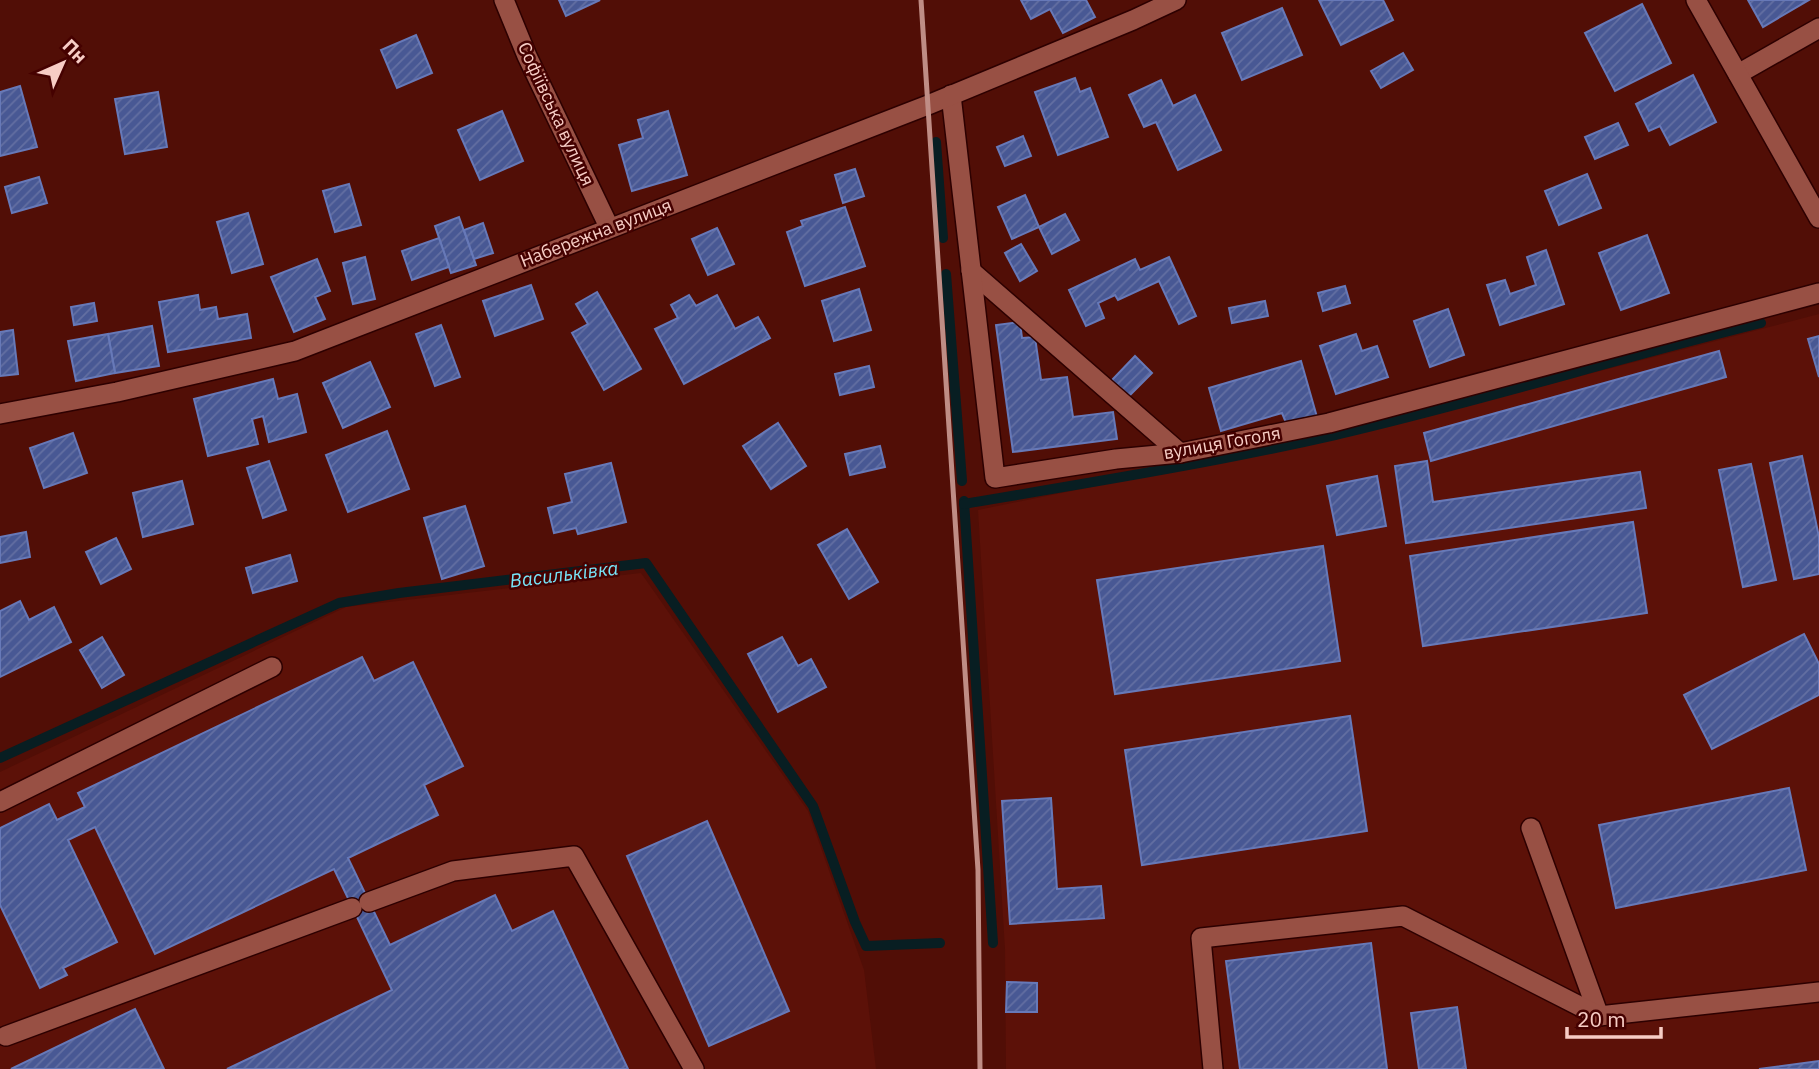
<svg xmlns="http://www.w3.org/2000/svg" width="1819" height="1069" font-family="'IBM Plex Sans',sans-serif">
<defs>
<pattern id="building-hatch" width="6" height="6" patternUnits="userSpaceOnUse" patternTransform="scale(1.75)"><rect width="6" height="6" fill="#485894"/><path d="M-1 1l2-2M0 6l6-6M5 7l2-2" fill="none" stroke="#636fa2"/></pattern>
</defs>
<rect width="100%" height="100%" fill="#510e06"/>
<!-- built -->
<g fill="#5c1108">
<path d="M1819,314V1069H1006L1005,949L978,510L1381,428Z"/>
<path d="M641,573L808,811L864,970L876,1069H0V772L346,607Z"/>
</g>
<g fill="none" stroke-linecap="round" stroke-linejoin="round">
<!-- stream -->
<g stroke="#081e22" stroke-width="10">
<path d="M936,142L943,238"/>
<path d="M946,274L962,481"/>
<path d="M964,501L993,943"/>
<path d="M964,504C1088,483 1212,463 1335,435C1478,402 1619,358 1761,323"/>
<path d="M0,758L339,603L399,593L646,563L813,806L855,922L866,946L940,943"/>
</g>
</g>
<!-- building -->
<g fill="url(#building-hatch)" stroke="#6779b8" stroke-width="2">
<path d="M559,0H600L566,16Z"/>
<path d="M1021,0H1086L1095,17L1063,33L1050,9L1031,19Z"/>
<path d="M1319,0H1383L1393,20L1341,45Z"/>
<path d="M1748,0H1809L1763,27Z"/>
<path d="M1642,4L1671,63L1615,91L1585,33Z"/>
<path d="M1282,8L1302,55L1242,80L1222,33Z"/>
<path d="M416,35L432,73L397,88L381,50Z"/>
<path d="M1403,53L1413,70L1381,88L1371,71Z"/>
<path d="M1693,75L1716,122L1670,145L1660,126L1649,131L1636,104Z"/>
<path d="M1075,78L1080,92L1090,88L1108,137L1058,155L1035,92Z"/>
<path d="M1161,80L1173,106L1195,95L1221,150L1178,170L1156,122L1144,127L1129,95Z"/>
<path d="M20,86L37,147L0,156V92Z"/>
<path d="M158,92L167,147L125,154L115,99Z"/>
<path d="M502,111L523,161L480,180L458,130Z"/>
<path d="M668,111L687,175L632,191L619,145L643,138L638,120Z"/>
<path d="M1618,123L1628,145L1595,159L1585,137Z"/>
<path d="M1023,136L1031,156L1005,166L997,147Z"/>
<path d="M855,169L864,196L843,203L835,175Z"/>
<path d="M1587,174L1601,208L1559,225L1545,191Z"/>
<path d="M39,177L47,203L12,213L5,187Z"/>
<path d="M349,184L361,225L335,232L323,191Z"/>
<path d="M1025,195L1039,227L1012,239L998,207Z"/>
<path d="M845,207L865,266L805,286L787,232L803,226L801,221Z"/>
<path d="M248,213L263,264L232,273L217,222Z"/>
<path d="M1065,214L1079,240L1052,254L1039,227Z"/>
<path d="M459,217L476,265L451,273L435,226Z"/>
<path d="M483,223L493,253L474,259L464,230Z"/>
<path d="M717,228L734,264L708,275L692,239Z"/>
<path d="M1647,235L1669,293L1621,310L1599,253Z"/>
<path d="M439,238L449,267L412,280L402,251Z"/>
<path d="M1021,244L1037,271L1020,281L1005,253Z"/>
<path d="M1546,250L1564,304L1500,325L1487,285L1505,280L1510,294L1536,285L1527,257Z"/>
<path d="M365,257L375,299L353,304L343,263Z"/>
<path d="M1169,257L1196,316L1179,324L1159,281L1118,300L1115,295L1098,303L1104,318L1086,326L1069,290L1135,259L1140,270Z"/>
<path d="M317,259L330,291L315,297L325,319L294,332L271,277Z"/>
<path d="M531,285L543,319L495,336L483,301Z"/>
<path d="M1345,286L1350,303L1323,311L1318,293Z"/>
<path d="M859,289L871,330L834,341L822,301Z"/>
<path d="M597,292L641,369L604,390L572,333L588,324L576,304Z"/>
<path d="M198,295L200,310L216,307L218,319L247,314L251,338L168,352L159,302Z"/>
<path d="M689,295L696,306L717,295L735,329L758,317L770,338L684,384L655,329L678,318L671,305Z"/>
<path d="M1265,301L1268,316L1232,323L1229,308Z"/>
<path d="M94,303L97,321L74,325L71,307Z"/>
<path d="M1448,309L1464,355L1430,367L1414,321Z"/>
<path d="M1020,322L1022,338L1035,337L1041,380L1067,377L1073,417L1113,412L1117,439L1013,452L996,325Z"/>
<path d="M441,325L460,377L435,386L416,334Z"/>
<path d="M152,326L159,366L115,373L108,334Z"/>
<path d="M13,330L18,374L0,376V332Z"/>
<path d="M108,334L115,373L76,381L68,341Z"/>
<path d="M1356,334L1362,351L1377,346L1388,377L1336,394L1320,346Z"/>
<path d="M1819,336V377L1808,339Z"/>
<path d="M1719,351L1726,377L1431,461L1424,433Z"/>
<path d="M1135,356L1152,373L1129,396L1112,380Z"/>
<path d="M1301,361L1317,417L1287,425L1282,413L1221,431L1209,388Z"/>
<path d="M370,362L390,407L343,428L323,383Z"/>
<path d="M869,366L874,387L840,395L835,374Z"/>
<path d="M273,379L278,399L297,394L306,432L269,442L263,416L252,419L258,444L208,456L194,399Z"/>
<path d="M778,423L806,466L771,489L743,446Z"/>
<path d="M387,431L409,489L348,512L326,455Z"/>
<path d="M73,433L87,473L44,488L30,448Z"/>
<path d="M880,446L885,467L850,475L845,454Z"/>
<path d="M1802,456L1819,537V574L1794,579L1770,463Z"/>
<path d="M269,461L286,510L263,518L247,468Z"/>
<path d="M1427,461L1433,502L1640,472L1646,508L1406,543L1395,466Z"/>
<path d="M611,463L626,522L578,534L576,528L554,533L548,508L572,502L565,474Z"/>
<path d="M1751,464L1776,580L1743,587L1719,470Z"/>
<path d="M1377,476L1386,526L1337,535L1327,486Z"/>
<path d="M182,481L193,524L143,537L133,493Z"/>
<path d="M465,506L484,566L442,579L424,518Z"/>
<path d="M1633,522L1647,613L1423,646L1410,556Z"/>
<path d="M847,529L878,582L849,599L818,545Z"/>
<path d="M26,532L30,557L0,563V537Z"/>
<path d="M116,538L131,569L101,584L86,552Z"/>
<path d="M1323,546L1340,661L1115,694L1097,580Z"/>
<path d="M290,555L297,581L253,593L246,568Z"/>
<path d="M20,601L29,620L54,607L71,642L0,677V611Z"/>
<path d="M1804,634L1819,664V695L1712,749L1684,695Z"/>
<path d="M102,637L124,675L102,688L80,650Z"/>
<path d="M782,637L798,666L811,659L826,687L778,712L748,654Z"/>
<path d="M362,657L374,681L413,662L463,766L424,785L438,815L348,858L390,945L495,895L512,931L553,911L628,1069H227L392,990L334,869L155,954L95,827L68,840L117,942L63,968L67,975L40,988L0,905V828L49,804L57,820L85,807L78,793Z"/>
<path d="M1350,716L1367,831L1142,865L1125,750Z"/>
<path d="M1789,788L1806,870L1616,908L1599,825Z"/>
<path d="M1051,798L1057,889L1101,886L1104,918L1010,924L1002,801Z"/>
<path d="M707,821L789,1011L709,1046L627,856Z"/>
<path d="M1371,943L1387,1069H1240L1226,961Z"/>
<path d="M1007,982L1037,983V1012H1006Z"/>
<path d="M1457,1007L1466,1069H1419L1411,1013Z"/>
<path d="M135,1009L164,1069H11Z"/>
<path d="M1819,1061V1069H1759Z"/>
</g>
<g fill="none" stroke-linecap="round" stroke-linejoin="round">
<defs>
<g id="service">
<path d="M1738,74L1819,28"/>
<path d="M971,271L1180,453"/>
<path d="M0,802L272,667"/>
<path d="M1531,828L1599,1016L1819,992"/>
<path d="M369,902L453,871L574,856L694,1069"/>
<path d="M6,1036L352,908"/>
<path d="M1213,1069L1201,938L1403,916L1599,1016"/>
</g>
<g id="minor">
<path d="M504,0L527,56L609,227"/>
<path d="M1696,0L1819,218"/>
<path d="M951,95L995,478L1116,459L1180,453L1329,423L1819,293"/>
<path d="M0,414L117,392L295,351L928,105L1133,20L1176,0"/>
</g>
</defs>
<!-- service casing -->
<use href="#service" stroke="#2d0000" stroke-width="22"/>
<!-- minor casing -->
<use href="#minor" stroke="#2d0000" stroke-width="22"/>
<!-- service -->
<use href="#service" stroke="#985044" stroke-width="19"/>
<!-- minor -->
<use href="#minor" stroke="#985044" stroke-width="19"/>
<!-- rail -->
<path stroke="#bf8d85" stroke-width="5" d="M921,0L978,870L980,1069"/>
</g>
<g text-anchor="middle" stroke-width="5" stroke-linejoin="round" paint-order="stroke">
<!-- street labels -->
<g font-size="18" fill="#f7cdc5" stroke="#450100">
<text transform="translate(556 114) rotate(65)" y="6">Софіївська вулиця</text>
<text transform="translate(596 233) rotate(-21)" y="6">Набережна вулиця</text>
<text transform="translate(1222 443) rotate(-10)" y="6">вулиця Гоголя</text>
</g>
<!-- water labels -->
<g font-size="19" font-style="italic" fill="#77e5f9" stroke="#450100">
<text transform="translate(564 574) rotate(-7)" y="7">Васильківка</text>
</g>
</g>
<!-- north arrow -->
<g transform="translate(63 63) rotate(45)" stroke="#450100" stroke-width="5" paint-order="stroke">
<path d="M0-5L12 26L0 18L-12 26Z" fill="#f7cdc5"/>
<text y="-10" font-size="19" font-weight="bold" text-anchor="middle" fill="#f7cdc5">Пн</text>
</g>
<!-- scale -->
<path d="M1567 1027v10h94v-10" fill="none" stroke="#f7cdc5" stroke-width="3.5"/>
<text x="1577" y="1027" font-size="21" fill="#f7cdc5" stroke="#450100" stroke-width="5" paint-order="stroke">20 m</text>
</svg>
